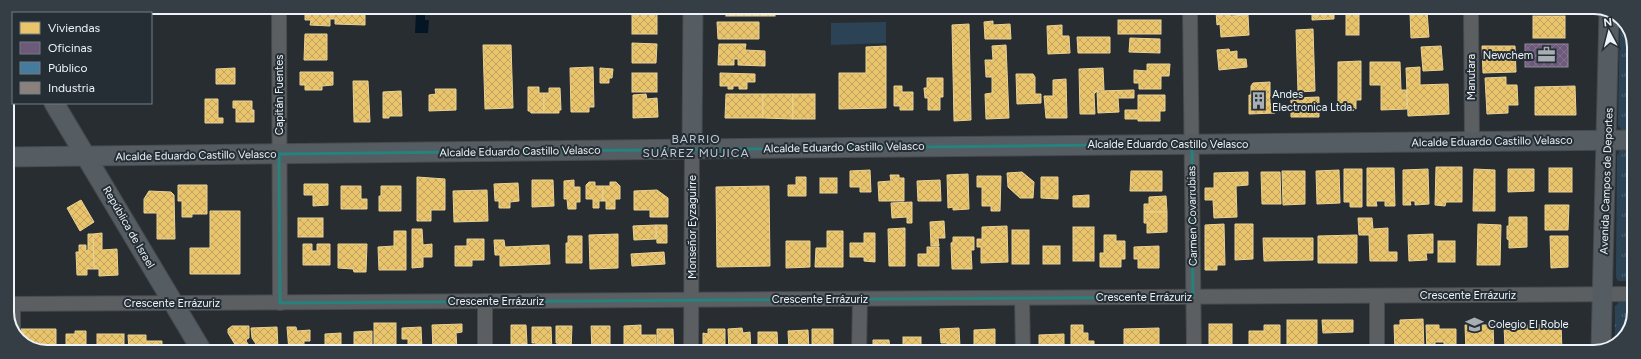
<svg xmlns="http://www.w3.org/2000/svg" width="1641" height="359" font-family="Figtree,sans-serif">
<defs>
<pattern id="grass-tufts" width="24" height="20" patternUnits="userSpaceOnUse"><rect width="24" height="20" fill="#2b4355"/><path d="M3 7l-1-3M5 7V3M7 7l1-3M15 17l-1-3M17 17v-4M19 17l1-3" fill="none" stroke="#4a5f6e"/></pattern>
<pattern id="homes-cross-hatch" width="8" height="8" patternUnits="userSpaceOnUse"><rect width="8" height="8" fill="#e9c46a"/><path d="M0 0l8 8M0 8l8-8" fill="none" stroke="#c0a562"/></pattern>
<pattern id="offices-cross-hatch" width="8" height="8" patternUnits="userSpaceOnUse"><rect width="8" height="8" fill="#6d597a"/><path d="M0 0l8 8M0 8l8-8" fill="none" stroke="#82718e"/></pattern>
<pattern id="public-cross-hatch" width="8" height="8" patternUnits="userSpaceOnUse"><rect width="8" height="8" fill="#457b9d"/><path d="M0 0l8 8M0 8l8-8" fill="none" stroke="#466478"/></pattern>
<pattern id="industry-cross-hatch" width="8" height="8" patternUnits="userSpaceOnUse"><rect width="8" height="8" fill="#8a817c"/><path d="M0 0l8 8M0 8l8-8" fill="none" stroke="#6f6b68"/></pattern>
</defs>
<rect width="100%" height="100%" fill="#282d32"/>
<!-- grass -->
<g fill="url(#grass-tufts)">
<path d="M1620,18L1624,20L1634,42V127L1630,130H1622L1618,126Z"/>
<path d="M1620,150L1631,151L1634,155L1632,277L1629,281H1618L1616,277L1617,156Z"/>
<path d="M1619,302H1628C1635,315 1629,339 1615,344V307Z"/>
</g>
<!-- pitch -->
<path fill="#2b4355" d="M886,22V43L831,45V23Z"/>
<!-- water -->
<path fill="#041626" d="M416,12H425V20H429L428,33H415Z"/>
<!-- homes -->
<g fill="url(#homes-cross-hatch)" stroke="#ead295">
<path d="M305,7H365V25L335,24V19H330V26L310,25L311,20H305Z"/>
<rect x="726" y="7" width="49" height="9"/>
<path d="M1108,7L1138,8V12H1108Z"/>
<rect x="1141" y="8" width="23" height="4"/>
<path d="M1312,8H1334V19L1312,20Z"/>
<rect x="1346" y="8" width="13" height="27"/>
<path d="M1230,11V16L1248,15L1249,35L1221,37L1220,24L1217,25L1216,12Z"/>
<path d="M1427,12L1429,37L1411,38L1410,13Z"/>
<rect x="632" y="13" width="25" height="21"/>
<rect x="1533" y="16" width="32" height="22"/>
<rect x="1118" y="20" width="43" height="14"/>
<path d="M993,21V25L1010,24L1011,39H985L984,22Z"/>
<path d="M717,22H759V39H718Z"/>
<path d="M969,24L971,120L954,121L952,25Z"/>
<path d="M1062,25V36H1069L1070,53L1048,54L1047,26Z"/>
<path d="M1313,29L1315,91L1298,92L1296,30Z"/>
<path d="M305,34H327V60H304Z"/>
<path d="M1077,37H1110V53H1078Z"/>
<path d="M1130,38L1160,39V53L1129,52Z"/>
<path d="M632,43L657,44L656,63H632Z"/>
<path d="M719,44H746L745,50L765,51V66L738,65V59H734V65H718Z"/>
<path d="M483,45H511L513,108L485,109Z"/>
<path d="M1006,45L1009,118L986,119L985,94L992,93V77H986L985,60H993L992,46Z"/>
<path d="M886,46V108L839,109V73H866V47Z"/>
<path d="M1441,46L1443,70L1423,71L1421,47Z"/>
<path d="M1482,46H1515L1516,72L1483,73Z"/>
<path d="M1229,49L1230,52L1237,51V59H1246L1247,67L1219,70L1217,50Z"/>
<path d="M1361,61V100H1356V109L1338,110V62Z"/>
<path d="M1370,62H1400L1401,90H1407V109L1381,110V85H1370Z"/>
<path d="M1147,64H1170L1169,76H1161V89H1139V83H1134V70L1147,71Z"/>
<path d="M593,67L594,107H589V112H571L570,68Z"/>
<path d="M1420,67V85L1448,84L1449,114L1408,116L1406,68Z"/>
<path d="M235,68V84H216V69Z"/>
<path d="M600,68L613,69L612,78H609V83H600Z"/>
<path d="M1103,68L1104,90H1098L1094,94L1095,114H1080L1079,69Z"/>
<path d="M300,72H333V85L322,86V90H305V85H300Z"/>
<rect x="632" y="73" width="25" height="19"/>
<path d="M720,73L755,74V82H747V89H739V86H733V89H728V86H720Z"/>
<path d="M1016,74H1033L1035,77V94H1041V103L1017,104Z"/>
<path d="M1506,77V85H1517L1518,105H1508V113L1487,114L1485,78Z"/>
<path d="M927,78H943V97H940V110H928V98H925L924,88H927Z"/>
<path d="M1066,79L1067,118H1046L1044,96H1053V80Z"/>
<path d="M353,81H368L370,122H354Z"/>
<path d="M1270,82V104H1275V113L1249,114V95H1251V86L1253,83Z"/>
<path d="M894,86H902V92H913V110H900V106H894Z"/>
<path d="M1575,86L1576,115H1535V87Z"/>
<path d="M528,87H539V93H544V113H531L530,111H528Z"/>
<path d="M549,88H560L561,110H559V113H544V93H549Z"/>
<path d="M435,89H456V110L429,111V95L436,94Z"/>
<path d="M1134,90V98H1118L1119,112L1098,113L1097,91Z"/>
<path d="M401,91L402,116H389V118H383V92Z"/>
<path d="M646,94L647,99L657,98L658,117L633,118V95Z"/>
<path d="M726,94H763V118H725Z"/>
<path d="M763,94H793V119L763,118Z"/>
<rect x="793" y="94" width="22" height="25"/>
<path d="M1138,95H1165V111H1160V121H1138V119H1125V110H1138Z"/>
<path d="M1319,97V117H1291V98Z"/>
<path d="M205,99H218V118H223V123H205Z"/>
<path d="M233,101H252V110H254V122H236V108H233Z"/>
<path d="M1436,167H1462V202H1446L1445,206L1435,205Z"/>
<path d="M1367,168H1394L1395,206H1385V201H1376L1377,206H1367Z"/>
<rect x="1549" y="168" width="23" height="24"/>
<path d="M1344,169H1362V207H1350V202H1344Z"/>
<path d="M1428,169L1429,204L1415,205V201H1410L1411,205H1403V170Z"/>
<path d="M1474,169L1495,170V211H1473Z"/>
<path d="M1508,169H1534V191L1508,192Z"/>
<path d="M870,170L871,192H860V187H850V171Z"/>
<path d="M1339,170L1340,203L1317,204L1316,171Z"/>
<path d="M1131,171H1162V191H1130Z"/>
<path d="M1282,171H1305V204L1283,205Z"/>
<path d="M1022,172L1034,182L1033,198H1020L1008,187L1007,173Z"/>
<path d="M1248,172V185L1236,186L1237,217L1214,218L1213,200H1205V188H1214V173Z"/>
<path d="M1261,172H1280L1281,204H1262Z"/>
<path d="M968,174L969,209L953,210V207L948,208L947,175Z"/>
<path d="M890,175H899V178H904V201H879L878,182L891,181Z"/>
<path d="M977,176H1001L1000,211H991V206H982V187H977Z"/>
<path d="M417,177L445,179V210H431V221H417Z"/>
<path d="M796,177H806V196H788V185H796Z"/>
<path d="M1041,177H1058V199L1041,198Z"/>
<rect x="820" y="178" width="17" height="15"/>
<path d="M532,180H553L554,206L532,207Z"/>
<path d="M574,180V187H580V202H576V209H568L567,199H564V181Z"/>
<path d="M940,180L941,201H918L917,181Z"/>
<path d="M589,182H595V186H603V201H599V208H593V199H586V185Z"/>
<path d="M610,182H616L620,186V199H615V209H606V201H603V186H610Z"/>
<path d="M518,183L519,201L510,202V208H499V201H495L494,184Z"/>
<path d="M304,184H328V205L313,206V195H304Z"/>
<path d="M178,185H207V214H192V217H182V201H178Z"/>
<path d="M341,186H361V199H367V209H341Z"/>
<path d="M381,186H401V211H379V196H381Z"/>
<path d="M769,186L770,266L717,267L716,187Z"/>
<path d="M487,190L488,221L454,222L453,191Z"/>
<path d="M657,190L668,198V217H650V210H634V191Z"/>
<path d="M149,191L171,192L174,195L175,239H157V213H144V199Z"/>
<path d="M1089,195V207H1073V196Z"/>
<path d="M1166,196L1167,212H1144V204H1149V197Z"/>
<path d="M81,200L94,222L80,231L67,208Z"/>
<path d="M912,202V223H907V217L892,218L891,203Z"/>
<path d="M1545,205H1569L1568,230H1545Z"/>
<path d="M210,211H240V274H190V248H210Z"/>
<path d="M1144,212H1167V232L1147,233V223H1144Z"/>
<path d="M1509,217H1527V247L1509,248V240L1507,239V226H1509Z"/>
<rect x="298" y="218" width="25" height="19"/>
<path d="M1358,218H1372L1373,229L1388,228V252H1397V261H1370L1369,235H1359Z"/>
<path d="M944,221L945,238H938L939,246H931L930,222Z"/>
<path d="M1224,224L1225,265H1217V270H1205V225Z"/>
<path d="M1235,224H1253V259L1235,260Z"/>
<path d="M1478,224L1501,225L1500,265H1477Z"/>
<path d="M656,225V239L634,240L633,226Z"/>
<path d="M656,225H667V243H657Z"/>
<path d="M1007,226L1008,262L981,263V247H977V239H982V227Z"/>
<rect x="1073" y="227" width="21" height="34"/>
<path d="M905,228V266H889L888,229Z"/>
<path d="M412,229H422L423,245L432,244V257H423V267L412,268Z"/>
<rect x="1012" y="230" width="17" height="34"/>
<path d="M394,231H406V270H379L378,247L394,246Z"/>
<path d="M827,231H843V267H815L816,248H827Z"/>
<path d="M102,233V250L117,249L118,275L99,276V269H94L93,234Z"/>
<path d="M864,233H875V262L864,261V257H850V243H864Z"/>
<path d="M88,234H93L94,269H87V275H77L76,252H79V245H86V251L88,250Z"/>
<path d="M618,234V268L590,269L589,235Z"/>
<path d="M1433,234V253H1426L1427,260L1409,261L1408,235Z"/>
<path d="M1104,235H1116V241H1125V259H1121V267H1100V253H1104Z"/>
<path d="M1357,235V263H1318V236Z"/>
<path d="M568,236H582V263H566V243H568Z"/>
<path d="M1550,236H1568V267L1551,268Z"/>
<path d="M953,237H974V250H971L972,269H952L951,243L953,242Z"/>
<path d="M1263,238H1313V260L1264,261Z"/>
<path d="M467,239H484V260H472V266H455V246H467Z"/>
<path d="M494,240H504L505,247L549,245L550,264L500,266V255H495Z"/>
<path d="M786,241H810V267L786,268Z"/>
<rect x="1438" y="241" width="17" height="21"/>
<path d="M303,244H312V251H317V244H330V265H303Z"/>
<path d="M338,244H367L366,272H354L353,269L338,268Z"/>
<rect x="1043" y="246" width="17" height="18"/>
<path d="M1159,246V268H1138V259H1134V247Z"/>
<path d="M927,247H939V266H918V254H927Z"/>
<path d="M664,252L665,264L632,266L631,254Z"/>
<path d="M1423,319L1424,350L1395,351L1394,325H1400V320Z"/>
<rect x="1287" y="320" width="30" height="32"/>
<path d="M1322,320H1353V332L1323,333Z"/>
<rect x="374" y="323" width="22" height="26"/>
<path d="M462,324V332L456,333L457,350L433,351L432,325Z"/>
<rect x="1209" y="324" width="23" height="21"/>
<path d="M1561,324L1562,351L1534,352V346L1505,347L1504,326Z"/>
<path d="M511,325H526L527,344H521V351H511Z"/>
<path d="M641,325V335H656V352H624V326Z"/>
<path d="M1071,325H1083V333H1088V341H1094V352H1071Z"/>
<path d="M1264,325H1280V344H1269V352H1249V331H1264Z"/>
<path d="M1426,325H1439V329H1456V351H1444V342H1435V352H1427Z"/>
<path d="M1465,325H1493L1494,352H1466Z"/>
<path d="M232,326H249V338L247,339L246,341L253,351H239L228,333V329Z"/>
<path d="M556,326H572L571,350H562V344L556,343Z"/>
<path d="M591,326H610V351H592Z"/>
<path d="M277,327L278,349L260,350L252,338L251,328Z"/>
<path d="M287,327H296L297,331L310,330V341H304V351H289Z"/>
<path d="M421,327L422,349L408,350V339H402V328Z"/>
<path d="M532,327H551L552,352H536V343H532Z"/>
<path d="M742,328L743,333L750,332L751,352H729L728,329Z"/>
<path d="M959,328L960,347L947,348V343H941L940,329Z"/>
<path d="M1159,328V348H1165V352H1124V329Z"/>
<path d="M20,329H56V349H35L20,341Z"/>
<path d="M657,329H673L674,352H657Z"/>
<path d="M708,329H725V352H703V333L708,334Z"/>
<path d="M812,329H833V352L812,351Z"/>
<path d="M995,329V348H983V346L974,347V330Z"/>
<path d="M808,330L809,350L789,351L788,331Z"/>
<path d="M75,331H86V351H66V334H75Z"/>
<path d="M372,331V351H354V332Z"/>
<path d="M758,332H777L778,352H758Z"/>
<path d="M341,333V351H320V349H325V334Z"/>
<rect x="97" y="334" width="27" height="17"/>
<path d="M1064,334V352H1039V335Z"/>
<path d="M128,335H146V341H162V351H129Z"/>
<rect x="903" y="337" width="18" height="15"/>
<path d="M873,340H889L890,352H873Z"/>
</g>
<!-- offices -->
<rect fill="url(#offices-cross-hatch)" stroke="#9387a0" x="1525" y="44" width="43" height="23"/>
<!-- public -->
<rect fill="url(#public-cross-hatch)" stroke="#779fb8" x="47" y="7" width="25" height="6"/>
<!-- industry -->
<rect fill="url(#industry-cross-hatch)" stroke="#a8a3a1" x="74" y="7" width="29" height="6"/>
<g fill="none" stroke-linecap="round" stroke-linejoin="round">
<defs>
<g id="street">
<path d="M279,7L280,303"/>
<path d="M1190,8L1194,352"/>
<path d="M1471,11L1472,142"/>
<path d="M1022,298L1023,352"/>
<path d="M7,304L1633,294"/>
<path d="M13,304V328"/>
<path d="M485,351V301"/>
<path d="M691,352L692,149"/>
<path d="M859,352L860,299"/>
<path d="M1377,352V296"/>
</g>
<g id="secondary">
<path d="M12,34L13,35"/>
<path d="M54,103L202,351"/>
<path d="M692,149L693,7"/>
<path d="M7,157L692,149L1634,140"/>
<path d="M1601,349L1609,12"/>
</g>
</defs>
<!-- street casing -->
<use href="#street" stroke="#464a4e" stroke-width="16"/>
<!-- secondary casing -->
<use href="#secondary" stroke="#464a4e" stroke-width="21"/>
<!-- street -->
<use href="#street" stroke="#5b5f62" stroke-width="14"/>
<!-- secondary -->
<use href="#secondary" stroke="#555c62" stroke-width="19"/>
</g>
<!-- marked area -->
<path fill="none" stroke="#25827c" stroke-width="3" stroke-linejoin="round" d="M1192,144L1193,297L280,303L279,154Z"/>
<!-- icons -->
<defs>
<symbol id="office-bare" viewBox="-9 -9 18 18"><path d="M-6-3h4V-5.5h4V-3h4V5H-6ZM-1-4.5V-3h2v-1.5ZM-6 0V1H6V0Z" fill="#a8aeb3" stroke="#252e35" stroke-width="2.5" paint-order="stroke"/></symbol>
<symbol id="building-bare" viewBox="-9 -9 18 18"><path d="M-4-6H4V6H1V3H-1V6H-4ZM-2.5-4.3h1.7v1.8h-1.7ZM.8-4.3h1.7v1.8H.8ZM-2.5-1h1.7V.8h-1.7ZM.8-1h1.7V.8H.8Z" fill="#a8aeb3" stroke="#252e35" stroke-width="2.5" paint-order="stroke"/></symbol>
<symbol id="school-bare" viewBox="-9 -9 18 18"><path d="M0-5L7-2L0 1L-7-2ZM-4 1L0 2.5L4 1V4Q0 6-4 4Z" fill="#a8aeb3" stroke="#252e35" stroke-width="2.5" paint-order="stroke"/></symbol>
</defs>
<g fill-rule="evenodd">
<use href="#office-bare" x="1534" y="42" width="25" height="25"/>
<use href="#building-bare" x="1246" y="88" width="25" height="25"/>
<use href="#school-bare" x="1462" y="312" width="25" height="25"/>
</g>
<g text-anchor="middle" stroke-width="4" stroke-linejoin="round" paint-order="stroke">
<!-- poi labels -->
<g font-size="11" fill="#edf3f8" stroke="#252e35" text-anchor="start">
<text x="1533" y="59" text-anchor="end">Newchem</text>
<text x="1272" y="98">Andes<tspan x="1272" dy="13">Electronica Ltda.</tspan></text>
<text x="1488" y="328">Colegio El Roble</text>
</g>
<!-- street labels -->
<g font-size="11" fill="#edf3f8" stroke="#252e35">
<text transform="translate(1471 77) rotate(-90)" y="4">Manutara</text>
<text transform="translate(279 95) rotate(-90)" y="4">Capitán Fuentes</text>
<text transform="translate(1492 141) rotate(-1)" y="4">Alcalde Eduardo Castillo Velasco</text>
<text x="1168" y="148">Alcalde Eduardo Castillo Velasco</text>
<text transform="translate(844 147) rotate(-1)" y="4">Alcalde Eduardo Castillo Velasco</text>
<text transform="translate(520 151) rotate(-1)" y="4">Alcalde Eduardo Castillo Velasco</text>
<text transform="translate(196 155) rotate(-1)" y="4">Alcalde Eduardo Castillo Velasco</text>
<text transform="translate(1606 181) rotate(-88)" y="4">Avenida Campos de Deportes</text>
<text transform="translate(1192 216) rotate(-91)" y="4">Carmen Covarrubias</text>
<text transform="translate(129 227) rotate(60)" y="4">República de Israel</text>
<text transform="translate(692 227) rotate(-90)" y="4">Monseñor Eyzaguirre</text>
<text x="1468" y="299">Crescente Errázuriz</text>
<text x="1144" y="301">Crescente Errázuriz</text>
<text x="820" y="303">Crescente Errázuriz</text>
<text x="496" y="305">Crescente Errázuriz</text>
<text x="172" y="307">Crescente Errázuriz</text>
</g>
<!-- neighbourhood labels -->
<g font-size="12" letter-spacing="1" fill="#c0cbd5" stroke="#252e35">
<text x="696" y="143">BARRIO<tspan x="696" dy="14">SUÁREZ MUJICA</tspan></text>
</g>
</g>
<!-- crop -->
<path d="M0 0H1641V359H0ZM47 14H1594A33 33 0 0 1 1627 47V312A33 33 0 0 1 1594 345H47A33 33 0 0 1 14 312V47A33 33 0 0 1 47 14Z" fill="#353e45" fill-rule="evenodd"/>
<path fill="none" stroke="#edf3f8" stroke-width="2" d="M47 14H1594A33 33 0 0 1 1627 47V312A33 33 0 0 1 1594 345H47A33 33 0 0 1 14 312V47A33 33 0 0 1 47 14Z"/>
<!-- legend -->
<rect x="12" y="12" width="140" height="92" fill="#252e35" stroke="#757d83"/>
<rect x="20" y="22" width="20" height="12" fill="#e9c46a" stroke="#757d83"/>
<text x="48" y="32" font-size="12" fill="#edf3f8">Viviendas</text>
<rect x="20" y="42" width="20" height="12" fill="#6d597a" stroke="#757d83"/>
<text x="48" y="52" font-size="12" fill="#edf3f8">Oficinas</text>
<rect x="20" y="62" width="20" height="12" fill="#457b9d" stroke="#757d83"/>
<text x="48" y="72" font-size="12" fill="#edf3f8">Público</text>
<rect x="20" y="82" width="20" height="12" fill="#8a817c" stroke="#757d83"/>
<text x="48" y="92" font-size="12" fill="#edf3f8">Industria</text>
<!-- north arrow -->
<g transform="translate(1609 32) rotate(353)" stroke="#252e35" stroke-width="3" paint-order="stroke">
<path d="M0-3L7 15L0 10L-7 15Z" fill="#edf3f8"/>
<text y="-6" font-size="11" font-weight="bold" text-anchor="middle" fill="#edf3f8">N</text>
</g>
</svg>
